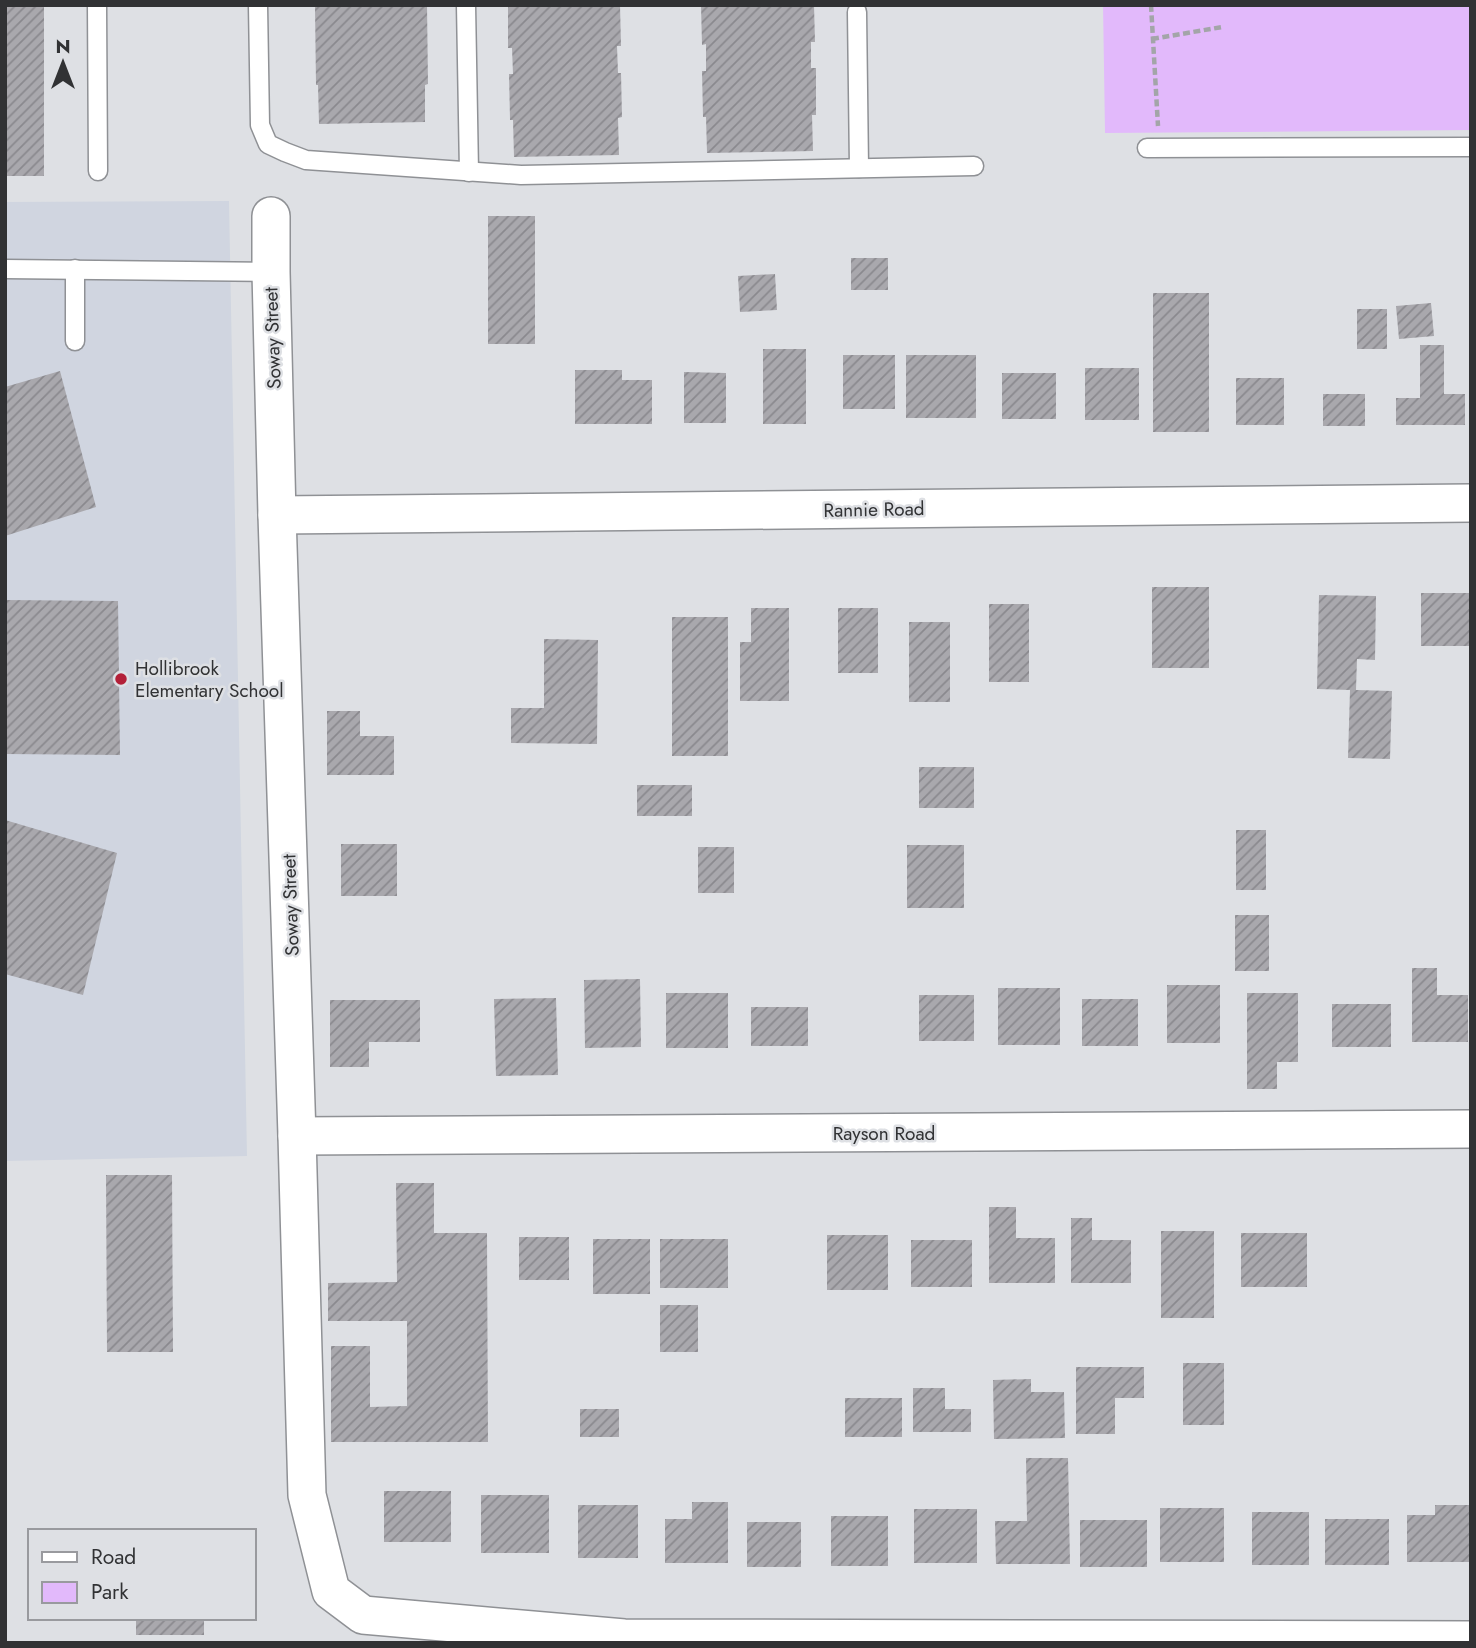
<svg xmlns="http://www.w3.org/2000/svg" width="1476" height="1648" font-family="Jost,sans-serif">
<defs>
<pattern id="building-hatch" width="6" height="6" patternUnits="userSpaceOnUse" patternTransform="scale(1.75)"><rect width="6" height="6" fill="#a9a8ad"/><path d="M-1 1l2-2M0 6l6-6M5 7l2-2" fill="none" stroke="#8a898e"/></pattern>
</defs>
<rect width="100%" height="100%" fill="#dee0e4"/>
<!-- built -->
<path fill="#d0d5e0" d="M229,201L247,1156L5,1161V202Z"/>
<!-- park -->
<path fill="#e2b9fb" d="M1103,5H1471V130L1105,133Z"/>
<!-- building -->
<g fill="url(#building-hatch)">
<rect x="5" y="5" width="39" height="171"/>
<path d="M318,5H427L428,84L425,85V122L319,124L318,85H316L315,7H318Z"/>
<path d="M508,5H620L621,46H617L618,73H621L622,117L618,118L619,155L514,157L513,120H510L509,74H513L512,48H508Z"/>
<path d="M701,5H814L815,42H811V68H816V115H812L813,151L707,153L706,117H703L702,71H706V44L702,45Z"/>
<rect x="488" y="216" width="47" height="128"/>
<rect x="851" y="258" width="37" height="32"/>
<path d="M775,274L777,310L740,312L738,276Z"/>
<rect x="1153" y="293" width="56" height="139"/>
<path d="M1431,303L1434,336L1399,339L1396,306Z"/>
<rect x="1357" y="309" width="30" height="40"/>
<path d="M1420,345H1444V394H1465V425H1396V398H1420Z"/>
<rect x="763" y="349" width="43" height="75"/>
<rect x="843" y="355" width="52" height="54"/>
<rect x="906" y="355" width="70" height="63"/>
<rect x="1085" y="368" width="54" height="52"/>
<path d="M575,370H622V380H652V424H575Z"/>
<path d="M60,371L96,507L5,536V387Z"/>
<path d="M684,372L726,373V423H684Z"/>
<rect x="1002" y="373" width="54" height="46"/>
<rect x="1236" y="378" width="48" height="47"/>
<rect x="1323" y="394" width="42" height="32"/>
<rect x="1152" y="587" width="57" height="81"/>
<rect x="1421" y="593" width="50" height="53"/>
<path d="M1319,595L1376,596L1375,660L1357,659L1356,690L1392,691L1390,759L1348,758L1350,690L1317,689Z"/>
<path d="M5,600L118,601L120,755L5,754Z"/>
<rect x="989" y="604" width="40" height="78"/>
<path d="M751,608H789V701H740V642H751Z"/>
<rect x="838" y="608" width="40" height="65"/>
<rect x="672" y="617" width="56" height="139"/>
<rect x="909" y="622" width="41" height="80"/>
<path d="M544,639L598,640L597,744L511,743V708H544Z"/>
<path d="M327,711H360V736H394V775H327Z"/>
<rect x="919" y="767" width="55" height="41"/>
<rect x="637" y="785" width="55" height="31"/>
<path d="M5,820L117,853L83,995L5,974Z"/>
<rect x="1236" y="830" width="30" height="60"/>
<rect x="341" y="844" width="56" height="52"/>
<rect x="907" y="845" width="57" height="63"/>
<rect x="698" y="847" width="36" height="46"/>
<rect x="1235" y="915" width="34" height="56"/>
<path d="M1412,968H1437V995H1468V1042H1412Z"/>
<path d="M640,979L641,1047L585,1048L584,980Z"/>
<rect x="1167" y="985" width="53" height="58"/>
<rect x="998" y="988" width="62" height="57"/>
<rect x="666" y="993" width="62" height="55"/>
<path d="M1247,993H1298V1062H1277V1089H1247Z"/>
<rect x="919" y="995" width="55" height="46"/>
<path d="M556,998L558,1075L496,1076L494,999Z"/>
<rect x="1082" y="999" width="56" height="47"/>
<path d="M330,1000H420V1042H369V1067H330Z"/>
<rect x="1332" y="1004" width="59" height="43"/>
<rect x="751" y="1007" width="57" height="39"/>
<path d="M106,1175H172L173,1352H107Z"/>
<path d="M396,1183H434V1233H487L488,1442H331V1346H370V1407L407,1406V1321H328V1283L397,1282Z"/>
<path d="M989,1207H1016V1238H1055V1283H989Z"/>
<path d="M1071,1218H1092V1240H1131V1283H1071Z"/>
<rect x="1161" y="1231" width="53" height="87"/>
<rect x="1241" y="1233" width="66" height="54"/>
<rect x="827" y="1235" width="61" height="55"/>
<rect x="519" y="1237" width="50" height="43"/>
<rect x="593" y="1239" width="57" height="55"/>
<rect x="660" y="1239" width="68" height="49"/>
<rect x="911" y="1240" width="61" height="47"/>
<rect x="660" y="1305" width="38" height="47"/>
<rect x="1183" y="1363" width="41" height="62"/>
<path d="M1076,1367H1144V1398H1115V1434H1076Z"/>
<path d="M1031,1379V1392H1064L1065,1438L994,1439L993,1380Z"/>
<path d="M913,1388H945V1409H971V1432H913Z"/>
<rect x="845" y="1398" width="57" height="39"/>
<rect x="580" y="1409" width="39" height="28"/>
<path d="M1026,1458H1068L1070,1564H996L995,1521H1027Z"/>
<rect x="384" y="1491" width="67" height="51"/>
<rect x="481" y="1495" width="68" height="58"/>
<path d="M692,1502H728V1563H665V1519H692Z"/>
<rect x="578" y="1505" width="60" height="53"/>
<path d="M1435,1505H1471V1562H1407V1515H1435Z"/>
<rect x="1160" y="1508" width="64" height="54"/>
<rect x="914" y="1509" width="63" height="54"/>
<rect x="1252" y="1512" width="57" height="53"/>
<rect x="831" y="1516" width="57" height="50"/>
<rect x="1325" y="1519" width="64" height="46"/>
<rect x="1080" y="1520" width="67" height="47"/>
<rect x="747" y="1522" width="54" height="45"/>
<rect x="136" y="1618" width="68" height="17"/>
</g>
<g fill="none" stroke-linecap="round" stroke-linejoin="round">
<defs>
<g id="lane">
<path d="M97,5L98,171"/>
<path d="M258,5L260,125L268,144L285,152L306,160L521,175L974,166"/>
<path d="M466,5L469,172"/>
<path d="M857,12L859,168"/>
<path d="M1147,148L1471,147"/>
<path d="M5,269L271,272"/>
<path d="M75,269V341"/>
</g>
<g id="street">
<path d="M271,216V272L277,515L297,1136L307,1495L331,1591L363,1615L624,1638L1471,1640"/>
<path d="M277,515L1471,503"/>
<path d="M297,1136L1471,1129"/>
</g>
</defs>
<!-- lane casing -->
<use href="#lane" stroke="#8f9195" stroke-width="21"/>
<!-- street casing -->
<use href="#street" stroke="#8f9195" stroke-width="40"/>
<!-- path -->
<g stroke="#a3a5a8" stroke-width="4.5" stroke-dasharray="7 3.5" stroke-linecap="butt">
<path d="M1151,5L1158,126"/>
<path d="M1152,39L1222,27"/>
</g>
<!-- lane -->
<use href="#lane" stroke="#fff" stroke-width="18"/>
<!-- street -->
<use href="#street" stroke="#fff" stroke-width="37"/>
</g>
<!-- markers -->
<circle fill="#b32038" stroke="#dee0e4" stroke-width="2.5" cx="121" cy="679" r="7"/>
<g text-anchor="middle" stroke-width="5" stroke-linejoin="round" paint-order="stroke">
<!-- street labels -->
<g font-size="19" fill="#313234" stroke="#dee0e4">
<text transform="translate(272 338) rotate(-92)" y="7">Soway Street</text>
<text transform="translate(874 509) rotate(-1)" y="7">Rannie Road</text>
<text transform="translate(290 905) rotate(-92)" y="7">Soway Street</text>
<text x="884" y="1140">Rayson Road</text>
</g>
<!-- poi labels -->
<g font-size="19" fill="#313234" stroke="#dee0e4" text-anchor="start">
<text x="135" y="675">Hollibrook<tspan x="135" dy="22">Elementary School</tspan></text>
</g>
</g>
<!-- border -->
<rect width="1476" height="1648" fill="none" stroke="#313234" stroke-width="14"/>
<!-- legend -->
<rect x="28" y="1529" width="228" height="91" fill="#dee0e4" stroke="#999a9e" stroke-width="2"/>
<rect x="42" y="1552" width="35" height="10" fill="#ffffff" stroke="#999a9e" stroke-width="2"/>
<text x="91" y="1564" font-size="21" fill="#313234">Road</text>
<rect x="42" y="1582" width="35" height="21" fill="#e2b9fb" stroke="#999a9e" stroke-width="2"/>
<text x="91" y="1599" font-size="21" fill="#313234">Park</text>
<!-- north arrow -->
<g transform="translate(63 63)" stroke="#dee0e4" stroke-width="5" paint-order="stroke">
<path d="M0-5L12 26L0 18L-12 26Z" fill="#313234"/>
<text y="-10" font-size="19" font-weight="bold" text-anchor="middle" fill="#313234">N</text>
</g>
</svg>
